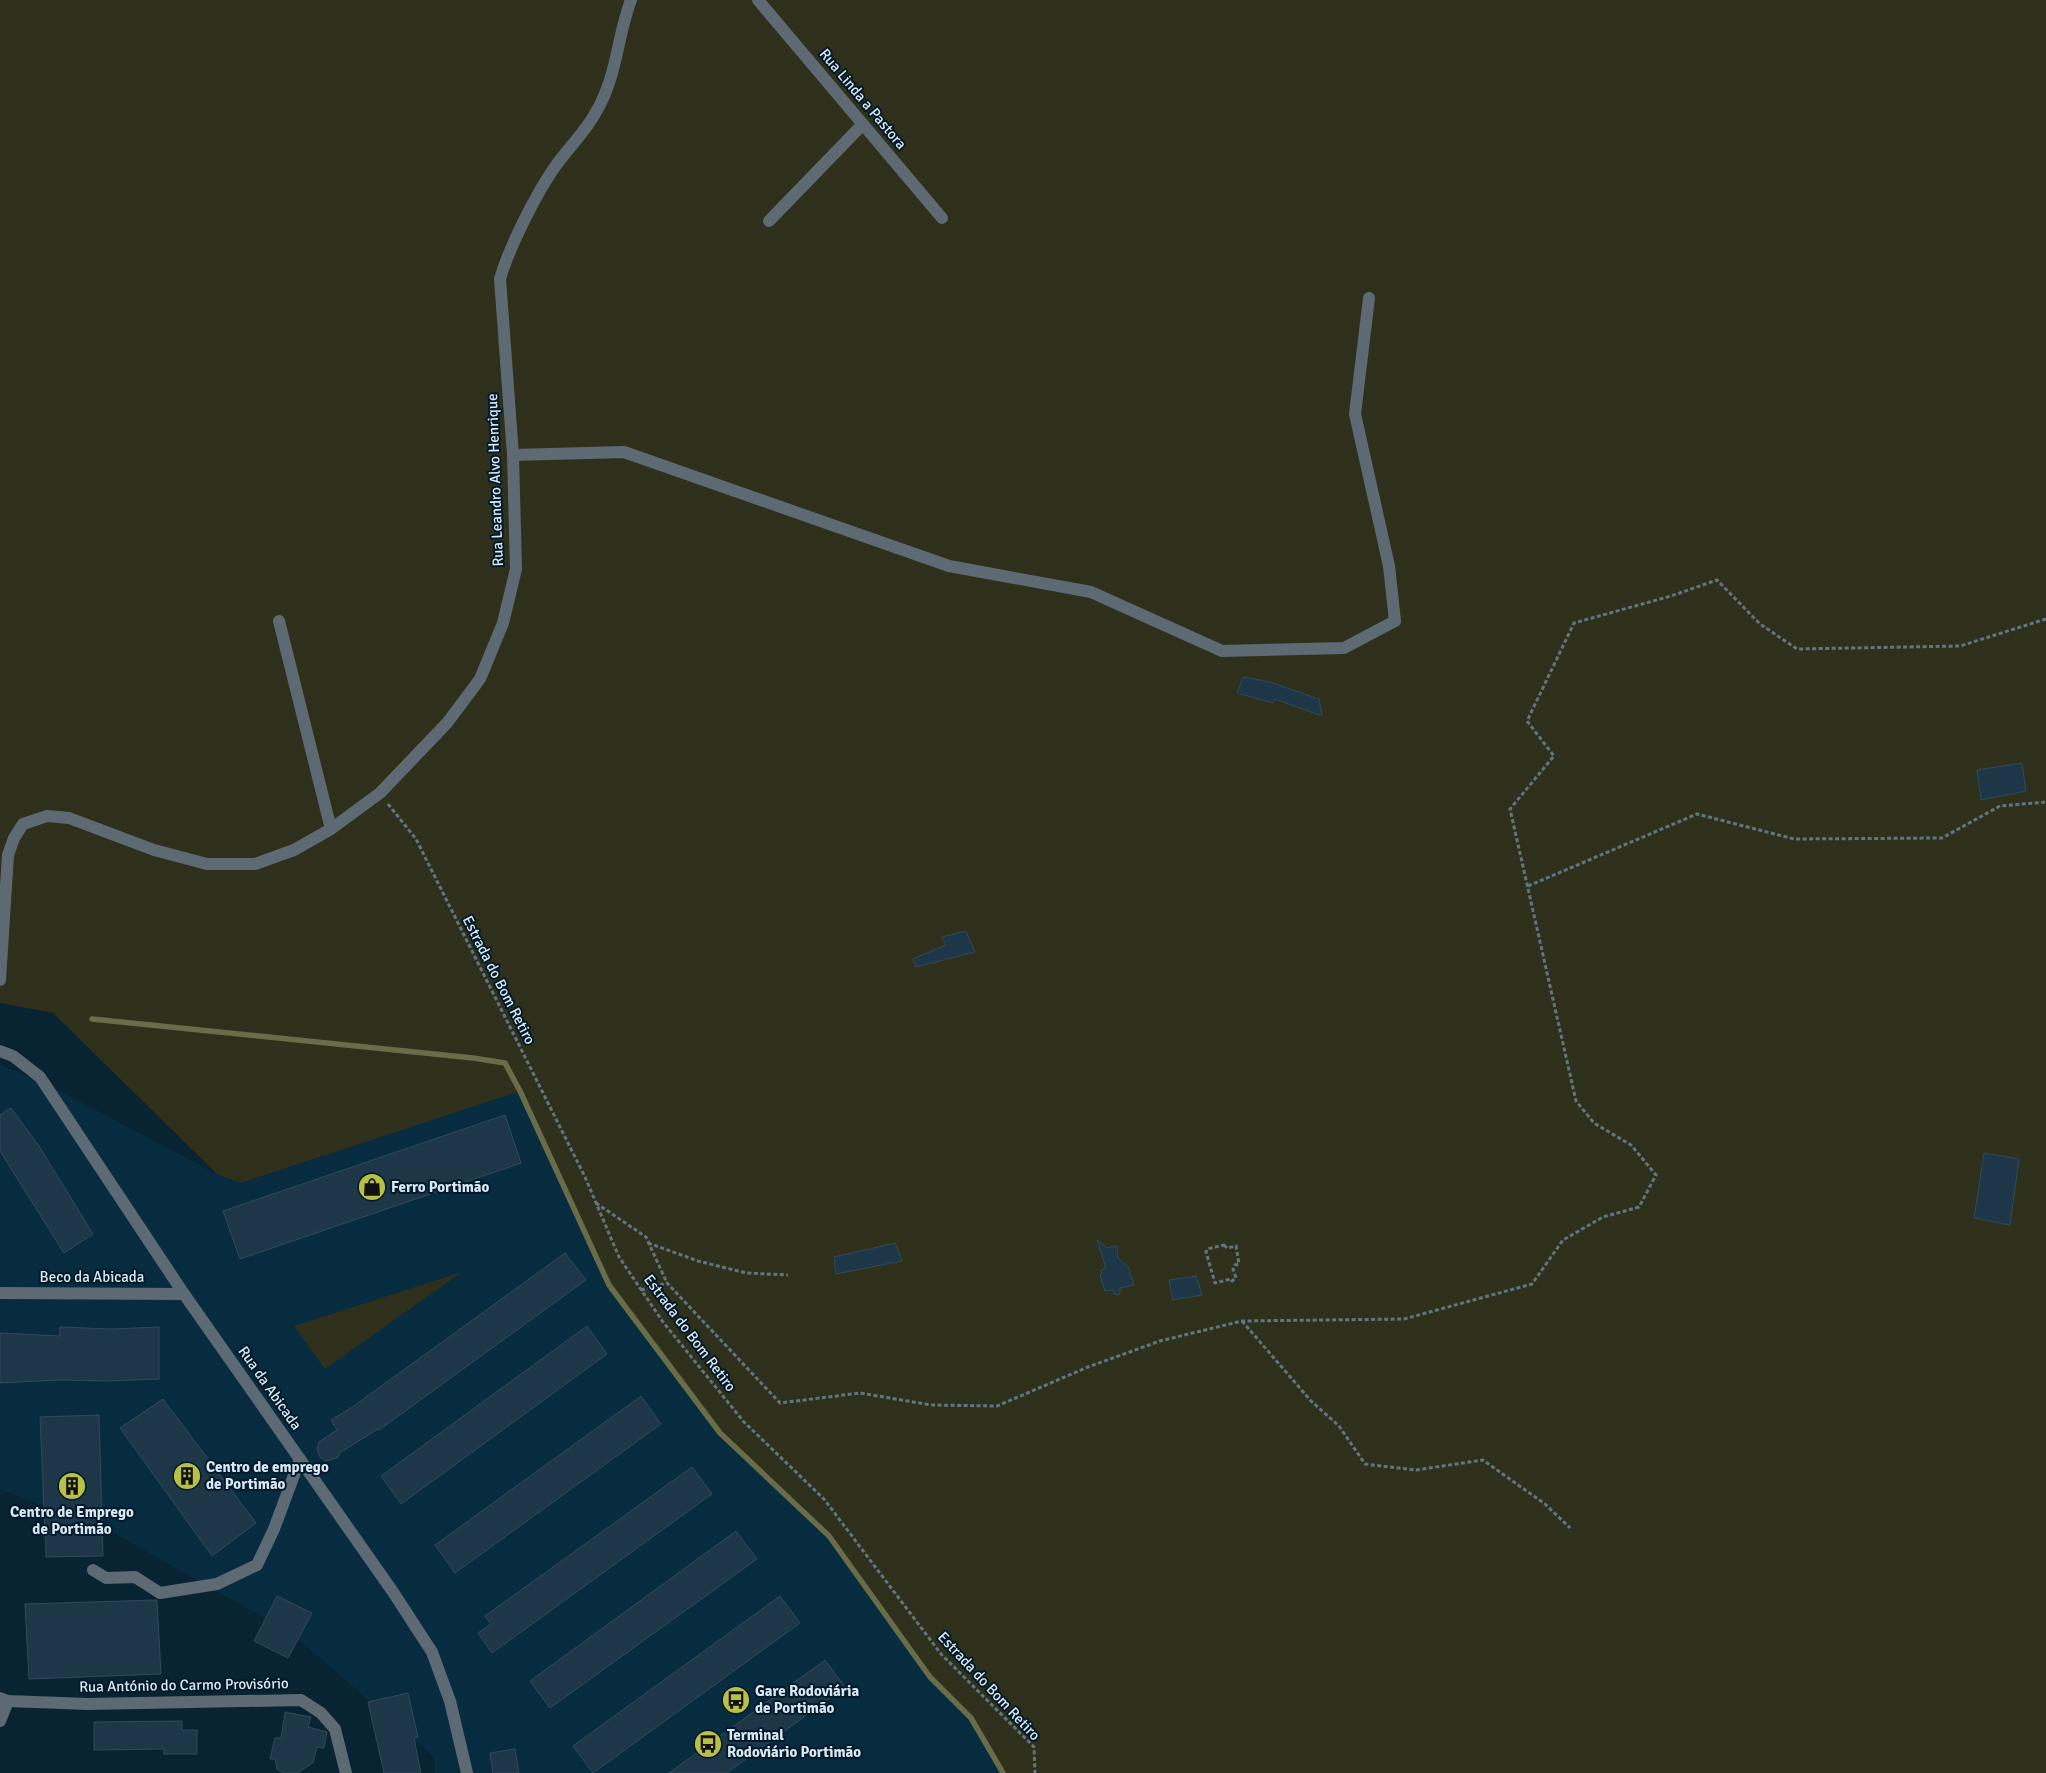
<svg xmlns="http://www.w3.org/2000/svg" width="2046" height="1773" font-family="Signika,sans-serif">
<rect width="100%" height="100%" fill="#082332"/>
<!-- built -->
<path fill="#072b3f" d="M0,1065L41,1081L217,1174L241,1183L520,1091L609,1285L720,1433L829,1536L930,1677L971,1718L1003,1773H435V1758L290,1632L115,1534L0,1489Z"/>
<!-- green -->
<g fill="#2f301c">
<path d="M0,0H2046V1773H1003L971,1718L930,1677L829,1536L720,1433L609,1285L521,1091L241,1183L217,1174L53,1013L0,1003Z"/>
<path d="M462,1272L325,1369L294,1326Z"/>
</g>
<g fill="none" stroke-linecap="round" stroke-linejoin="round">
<!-- stream -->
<path stroke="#696c48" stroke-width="5.5" d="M92,1019L473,1058L505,1063L520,1091L609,1285L720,1433L829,1536L930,1677L971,1718L1003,1773"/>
</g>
<!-- building -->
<g fill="#1d3748" stroke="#304a5c">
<path d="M1243,677L1270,682L1319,699L1322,716L1275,699L1273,703L1237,693Z"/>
<path d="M2022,763L2026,791L1981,800L1977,770Z"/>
<path d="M966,931L975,952L916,967L913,959L946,945L942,937Z"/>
<path d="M11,1108L39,1146L93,1234L64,1253L0,1151V1115Z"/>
<path d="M505,1115L521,1163L240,1259L223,1211Z"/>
<path d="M1984,1153L2019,1159L2010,1225L1974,1218Z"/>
<path d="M1097,1240L1107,1248L1117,1246L1118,1258L1128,1267L1134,1285L1120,1288V1294L1115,1295L1113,1290L1105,1291L1100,1275L1102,1274L1101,1270L1106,1268Z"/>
<path d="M895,1243L902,1261L836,1274L834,1257Z"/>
<path d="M565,1253L586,1280L379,1430L378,1429L341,1452L337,1458L326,1461L320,1457L317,1450L319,1442L337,1430L331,1420L351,1408Z"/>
<path d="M1196,1276L1202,1295L1173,1300L1169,1280Z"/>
<path d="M587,1326L607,1354L401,1504L381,1476Z"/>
<path d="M60,1327L111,1329L159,1327V1379L109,1381L58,1380L0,1383V1333L60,1336Z"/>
<path d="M641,1396L661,1424L455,1573L435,1545Z"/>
<path d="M163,1399L256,1523L212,1556L120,1428Z"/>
<path d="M99,1415L103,1556L46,1557L40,1417Z"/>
<path d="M692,1467L712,1494L492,1653L478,1633L491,1624L485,1616Z"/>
<path d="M736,1531L757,1559L550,1708L530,1681Z"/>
<path d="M277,1596L312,1613L288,1658L254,1641Z"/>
<path d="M780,1596L800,1623L593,1773L573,1746Z"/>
<path d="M157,1600L161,1674L29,1679L25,1604Z"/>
<path d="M825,1660L845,1687L727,1773H669Z"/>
<path d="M408,1693L418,1737L414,1738L421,1773H384L368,1702Z"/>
<path d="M285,1712L311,1717L308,1727L327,1732L324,1748L317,1747L313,1763L297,1773H283L277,1769L275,1759H270L275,1738H281Z"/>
<path d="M182,1721V1730H197V1754H164V1749L94,1750V1722Z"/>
<path d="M515,1749L519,1773H493L490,1753Z"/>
</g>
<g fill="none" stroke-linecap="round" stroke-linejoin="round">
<!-- path -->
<g stroke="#5f7582" stroke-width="3" stroke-dasharray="4 2.5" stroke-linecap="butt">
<path d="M388,804L416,839L585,1177L619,1257L663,1322L744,1422L824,1499L941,1654L1034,1747L1035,1773"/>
<path d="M1528,886L1697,814L1794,839L1942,838L2000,806L2046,802"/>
<path d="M596,1203L646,1237L667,1283"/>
<path d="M648,1243L698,1261L746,1273L788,1275"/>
<path d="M1224,1245L1227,1248L1236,1246L1239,1264L1235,1265L1233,1269L1236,1278L1232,1281L1231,1279L1215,1283L1206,1252L1207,1249Z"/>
<path d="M641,1290L667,1283L780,1403L860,1393L931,1405L997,1406L1088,1367L1160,1341L1242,1321L1404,1319L1532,1284L1563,1240L1603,1217L1639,1207L1656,1175L1631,1145L1594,1123L1576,1101L1510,809L1554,756L1527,721L1574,623L1671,596L1717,580L1760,624L1797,649L1960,646L2046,619"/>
<path d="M1242,1321L1311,1401L1339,1426L1365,1464L1416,1470L1483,1460L1545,1504L1570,1528"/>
</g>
<!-- minor -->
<g stroke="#5e6a73" stroke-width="12">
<path d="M758,0L942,218"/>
<path d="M769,221L863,124"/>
<path d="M513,455L624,452L949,566L1091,592L1222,651L1344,648L1395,621L1389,566L1355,414L1369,298"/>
<path d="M279,621L331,829"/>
<path d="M0,980L8,855L14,838L23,824L47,816L69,818L154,850L207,864H255L294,850L331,829L380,793L447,723L480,679L503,623L516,569L513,455L500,279C509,247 538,190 557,164C570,146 586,131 596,112C617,77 617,37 631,0"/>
<path d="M0,1051L13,1056L40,1077L184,1294L393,1592L432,1652L450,1701L467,1773"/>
<path d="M0,1293L184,1294"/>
<path d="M93,1570L106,1578L135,1577L160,1593L217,1584L257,1565L274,1529L300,1459"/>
<path d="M0,1698L8,1701L88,1704L301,1700L321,1713L335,1729L346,1773"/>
<path d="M0,1721L8,1701"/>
</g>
</g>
<!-- icons -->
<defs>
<symbol id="shop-disc" viewBox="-11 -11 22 22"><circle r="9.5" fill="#b9c046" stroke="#011928"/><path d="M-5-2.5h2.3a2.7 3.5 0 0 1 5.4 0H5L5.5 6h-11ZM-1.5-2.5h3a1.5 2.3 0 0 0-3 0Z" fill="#111"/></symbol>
<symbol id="building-disc" viewBox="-11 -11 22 22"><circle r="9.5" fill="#b9c046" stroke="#011928"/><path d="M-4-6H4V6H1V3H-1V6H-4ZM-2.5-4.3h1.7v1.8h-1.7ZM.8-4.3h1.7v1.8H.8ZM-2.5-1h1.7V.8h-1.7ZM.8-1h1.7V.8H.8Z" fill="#111"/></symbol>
<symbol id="bus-disc" viewBox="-11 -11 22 22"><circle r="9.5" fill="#b9c046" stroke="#011928"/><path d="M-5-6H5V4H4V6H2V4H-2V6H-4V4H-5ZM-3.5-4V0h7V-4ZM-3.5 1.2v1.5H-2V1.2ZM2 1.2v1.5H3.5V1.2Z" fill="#111"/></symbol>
</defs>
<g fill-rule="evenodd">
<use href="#shop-disc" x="356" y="1171" width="32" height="32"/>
<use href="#building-disc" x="171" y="1460" width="32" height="32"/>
<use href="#building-disc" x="56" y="1470" width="32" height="32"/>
<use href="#bus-disc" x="720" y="1684" width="32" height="32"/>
<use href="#bus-disc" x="692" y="1728" width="32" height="32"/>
</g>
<g text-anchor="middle" stroke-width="4" stroke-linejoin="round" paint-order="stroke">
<!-- street labels -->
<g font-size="15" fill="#d8e7f1" stroke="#011928">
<text transform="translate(863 99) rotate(50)" y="5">Rua Linda a Pastora</text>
<text transform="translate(495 480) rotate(-92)" y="5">Rua Leandro Alvo Henrique</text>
<text transform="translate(499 980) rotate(63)" y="5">Estrada do Bom Retiro</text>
<text x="92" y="1282">Beco da Abicada</text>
<text transform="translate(690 1333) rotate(53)" y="5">Estrada do Bom Retiro</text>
<text transform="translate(270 1388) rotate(55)" y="5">Rua da Abicada</text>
<text transform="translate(184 1685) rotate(-1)" y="5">Rua António do Carmo Provisório</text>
<text transform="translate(989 1686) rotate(47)" y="5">Estrada do Bom Retiro</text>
</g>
<!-- poi labels -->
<g font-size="15" font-weight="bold" fill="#d8e7f1" stroke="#011928" text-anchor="start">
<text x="391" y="1192">Ferro Portimão</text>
<text x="206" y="1472">Centro de emprego<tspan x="206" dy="17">de Portimão</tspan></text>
<text x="72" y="1517" text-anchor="middle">Centro de Emprego<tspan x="72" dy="17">de Portimão</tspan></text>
<text x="755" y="1696">Gare Rodoviária<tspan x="755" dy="17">de Portimão</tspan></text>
<text x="727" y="1740">Terminal<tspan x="727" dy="17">Rodoviário Portimão</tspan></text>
</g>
</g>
</svg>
